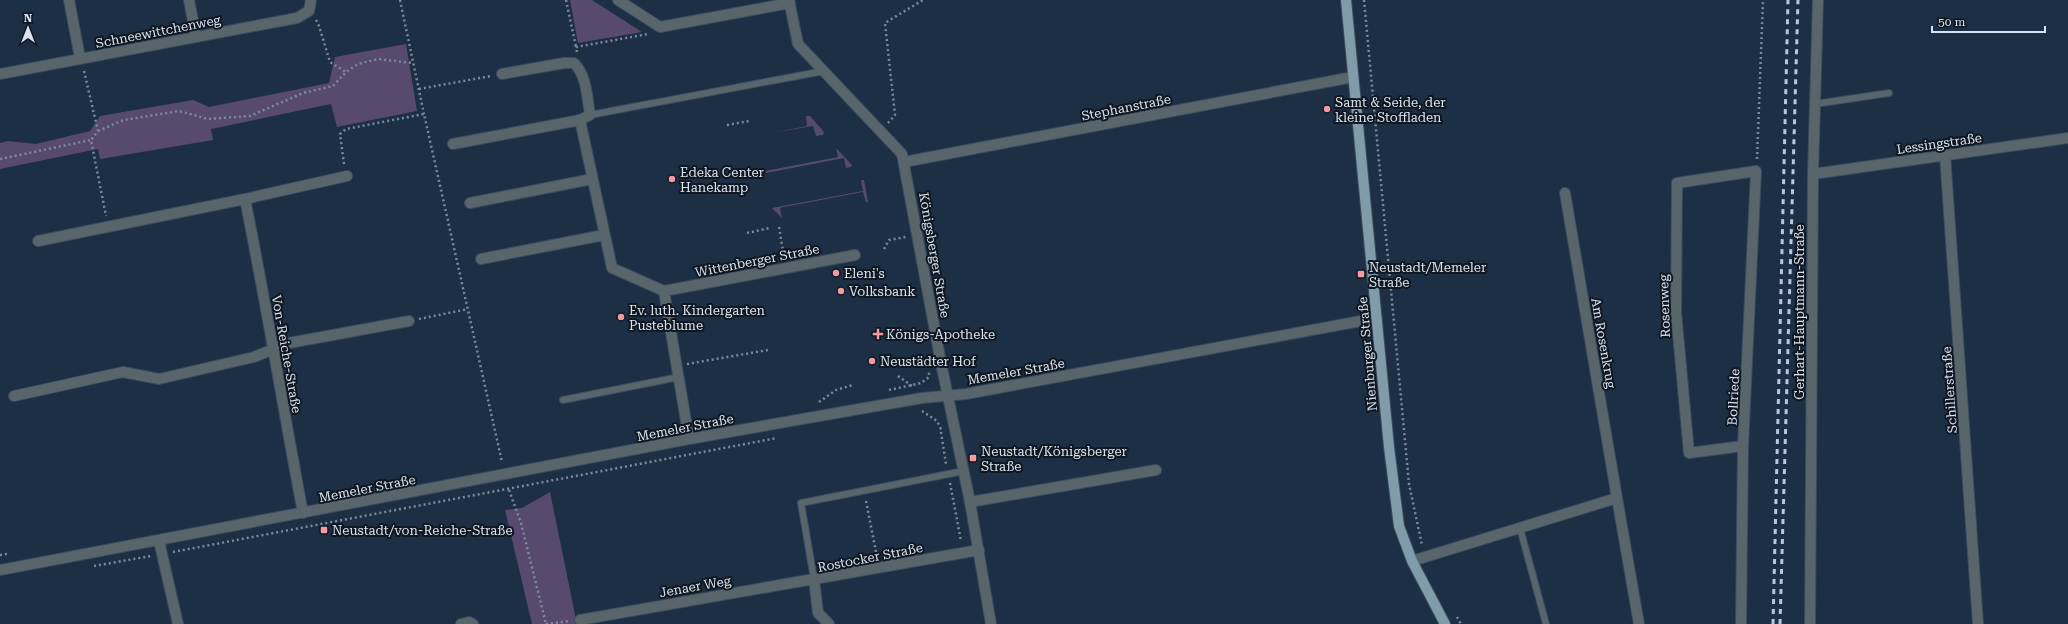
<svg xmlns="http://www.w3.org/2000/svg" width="2068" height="624" font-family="'Roboto Serif',serif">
<rect width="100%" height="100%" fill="#1d2f44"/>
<!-- green -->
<g fill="#58496e">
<path d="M570,0H592L642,32L578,43Z"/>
<path d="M406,44L417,111L337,127L331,104L211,129L213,140L100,159L98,149L0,169V143L8,141L36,144L90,131L100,116L193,100L209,107L329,83L335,57Z"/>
<path d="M806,116H810L824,132L823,135L816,136L813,126L772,133L807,126Z"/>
<path d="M836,148L852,165L851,167L846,168L844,158L766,173L765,171L838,157Z"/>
<path d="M861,180H864L868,202H866L863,192L784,207L780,208L782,218L772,208L863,191Z"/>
<path d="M550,492L577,624H532L505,510L522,508Z"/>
</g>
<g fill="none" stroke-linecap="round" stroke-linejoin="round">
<defs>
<g id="service">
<path d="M1815,104L1889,93"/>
<path d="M590,115L824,71"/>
<path d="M563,400L679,377"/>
<path d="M1520,528L1546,624"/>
<path d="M814,579L801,503L964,471"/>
</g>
<g id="minor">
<path d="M69,0L80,58"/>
<path d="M189,0L196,37"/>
<path d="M618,0L660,27L790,3"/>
<path d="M789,0L798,44L902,154L941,363L970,502L991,624"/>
<path d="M0,74L297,18L309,11L311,0"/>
<path d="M580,120L612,268L664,291L689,439"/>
<path d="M453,144L580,120L590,115C587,97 587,76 574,63H564L502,74"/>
<path d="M1945,155L1978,624"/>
<path d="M904,162L1353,77"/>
<path d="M1813,174L2068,138"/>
<path d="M470,203L592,179"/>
<path d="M38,241L245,199"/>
<path d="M481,259L604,235"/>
<path d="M664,291L855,255"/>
<path d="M14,396L123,372L159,379L254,357L289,343L409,321"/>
<path d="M1617,498L1639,624"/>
<path d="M970,502L1156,470"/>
<path d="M303,513C283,408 266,303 245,199L347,176"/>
<path d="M159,541L178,624"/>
<path d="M1412,561L1617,498L1565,193"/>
<path d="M0,570L689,439L922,398L966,394L1377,318"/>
<path d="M580,620L814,579"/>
<path d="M461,624L469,622L473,624"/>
<path d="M829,624L818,613L814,579L979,550"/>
<path d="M1741,624L1743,446L1756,171L1677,183L1676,312L1689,453L1743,446"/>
<path d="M1810,624L1813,174L1818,0"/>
</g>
<path id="primary" d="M1346,0L1389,447L1399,526L1412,561L1445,624"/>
</defs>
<!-- service casing -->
<use href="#service" stroke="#3b4c60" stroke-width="8"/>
<!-- minor casing -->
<use href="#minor" stroke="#3b4c60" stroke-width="12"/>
<!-- primary casing -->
<use href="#primary" stroke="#3b4c60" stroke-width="12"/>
<!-- path -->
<g stroke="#7c8b9c" stroke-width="2.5" stroke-dasharray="2 3" stroke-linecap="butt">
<path d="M400,0L424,114"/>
<path d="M566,0L576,47"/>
<path d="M1364,0L1409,484L1422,545"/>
<path d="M316,20L319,26L330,62L346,72"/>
<path d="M577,52L576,47L648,34"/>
<path d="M84,71L98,131L91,140"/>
<path d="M419,89L491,76"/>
<path d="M888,123L895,115L885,23L923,0"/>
<path d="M727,125L749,121"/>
<path d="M98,131L124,120L179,111L208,119L250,116L303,93L333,86L346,72L358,64L378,59L413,63"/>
<path d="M0,159L91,140L106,216"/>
<path d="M1757,159L1763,0"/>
<path d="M344,164L340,134L346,129L424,114L502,462"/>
<path d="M779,227L784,257"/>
<path d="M747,233L770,228"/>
<path d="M884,249L889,240L906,237"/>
<path d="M419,319L468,309"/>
<path d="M687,364L768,350"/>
<path d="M898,376L912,386"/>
<path d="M889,390L921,383L929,377V372"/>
<path d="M819,402L836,390L853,385"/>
<path d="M922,411L937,421L941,429H942"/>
<path d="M941,432L946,464"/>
<path d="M950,483L961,541"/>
<path d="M509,490L521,523L546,624"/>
<path d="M866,501L877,557"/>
<path d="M173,552L777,438"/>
<path d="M0,555L7,554"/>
<path d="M94,566L151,556"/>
<path d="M1457,617L1461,624"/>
<path d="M546,624L570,621"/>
</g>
<!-- service -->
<use href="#service" stroke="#58666c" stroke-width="6"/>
<!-- minor -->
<use href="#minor" stroke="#58666c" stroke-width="10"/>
<!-- primary -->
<use href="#primary" stroke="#809caa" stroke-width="10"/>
<!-- rail -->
<g stroke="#bbc7d6" stroke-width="3" stroke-dasharray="5 5" stroke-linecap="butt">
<path d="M1773,624L1788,0"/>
<path d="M1780,624L1798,0"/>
</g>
</g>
<!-- markers -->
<g fill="#f49aa1" stroke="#0f1720" stroke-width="1.5">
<circle cx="1327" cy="109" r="4"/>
<circle cx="672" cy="179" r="4"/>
<circle cx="836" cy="273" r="4"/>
<rect x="1357" y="270" width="8" height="8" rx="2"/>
<circle cx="841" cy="291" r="4"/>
<circle cx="621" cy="317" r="4"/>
<path d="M876 328h4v4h4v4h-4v4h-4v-4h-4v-4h4z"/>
<circle cx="872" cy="361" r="4"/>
<rect x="969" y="454" width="8" height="8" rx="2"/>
<rect x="320" y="526" width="8" height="8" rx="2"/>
</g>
<g text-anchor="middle" stroke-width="4" stroke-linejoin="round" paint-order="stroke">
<!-- street labels -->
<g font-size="13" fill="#d8e3f1" stroke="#0f1720">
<text transform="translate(158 31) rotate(-11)" y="5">Schneewittchenweg</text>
<text transform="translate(1126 107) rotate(-11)" y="5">Stephanstraße</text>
<text transform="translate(1939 143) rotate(-8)" y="5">Lessingstraße</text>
<text transform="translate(935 255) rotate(80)" y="5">Königsberger Straße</text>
<text transform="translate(757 260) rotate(-11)" y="5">Wittenberger Straße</text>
<text transform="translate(1664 306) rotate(-92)" y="5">Rosenweg</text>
<text transform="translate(1799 312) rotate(-90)" y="5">Gerhart-Hauptmann-Straße</text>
<text transform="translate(1604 343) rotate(80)" y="5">Am Rosenkrug</text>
<text transform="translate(287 354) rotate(80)" y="5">Von-Reiche-Straße</text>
<text transform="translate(1367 354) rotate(-95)" y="5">Nienburger Straße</text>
<text transform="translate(1016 371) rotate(-10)" y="5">Memeler Straße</text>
<text transform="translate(1949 390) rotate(-94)" y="5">Schillerstraße</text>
<text transform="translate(1733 397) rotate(-87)" y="5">Bollriede</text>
<text transform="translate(685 427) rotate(-11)" y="5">Memeler Straße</text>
<text transform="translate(367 488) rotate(-11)" y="5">Memeler Straße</text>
<text transform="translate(870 557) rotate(-11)" y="5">Rostocker Straße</text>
<text transform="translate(695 586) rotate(-10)" y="5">Jenaer Weg</text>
</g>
<!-- poi labels -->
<g font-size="13" fill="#d8e3f1" stroke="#0f1720" text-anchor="start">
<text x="1335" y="107">Samt &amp; Seide, der<tspan x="1335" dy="15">kleine Stoffladen</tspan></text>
<text x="680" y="177">Edeka Center<tspan x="680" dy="15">Hanekamp</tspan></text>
<text x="1369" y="272">Neustadt/Memeler<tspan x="1369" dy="15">Straße</tspan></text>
<text x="844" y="278">Eleni's</text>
<text x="849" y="296">Volksbank</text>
<text x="629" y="315">Ev. luth. Kindergarten<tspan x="629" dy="15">Pusteblume</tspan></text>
<text x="886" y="339">Königs-Apotheke</text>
<text x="880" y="366">Neustädter Hof</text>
<text x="981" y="456">Neustadt/Königsberger<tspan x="981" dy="15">Straße</tspan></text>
<text x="332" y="535">Neustadt/von-Reiche-Straße</text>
</g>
</g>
<!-- north arrow -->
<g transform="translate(28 28)" stroke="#0f1720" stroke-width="3" paint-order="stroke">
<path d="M0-3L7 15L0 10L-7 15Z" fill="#d8e3f1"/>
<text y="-6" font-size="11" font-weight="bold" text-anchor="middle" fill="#d8e3f1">N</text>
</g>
<!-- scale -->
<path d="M1932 26v6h113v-6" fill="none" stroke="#d8e3f1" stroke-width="2"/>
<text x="1938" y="26" font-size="12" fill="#d8e3f1" stroke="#0f1720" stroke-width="3" paint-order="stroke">50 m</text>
</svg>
